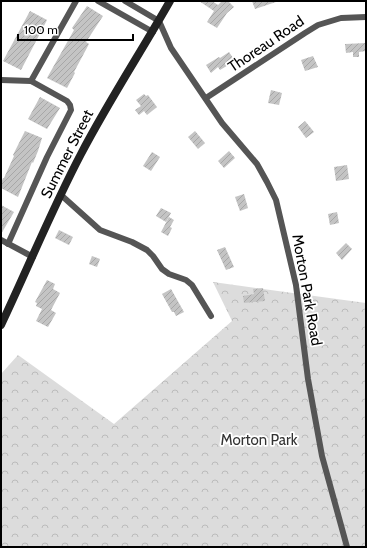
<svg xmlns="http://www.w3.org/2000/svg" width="367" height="548" font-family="Cabin,sans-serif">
<defs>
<pattern id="park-crowns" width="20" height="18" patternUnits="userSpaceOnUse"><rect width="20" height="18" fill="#dcdcdc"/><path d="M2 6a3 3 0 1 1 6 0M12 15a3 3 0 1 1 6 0" fill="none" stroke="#bbb"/></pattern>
<pattern id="building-hatch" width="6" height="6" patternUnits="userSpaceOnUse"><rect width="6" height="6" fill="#c4c4c4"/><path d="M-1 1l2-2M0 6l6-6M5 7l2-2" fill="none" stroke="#a7a7a7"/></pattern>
</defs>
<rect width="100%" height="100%" fill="#fff"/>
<!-- park -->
<path fill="url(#park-crowns)" d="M213,282L366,303V547H1V374L18,355L114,424L232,321Z"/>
<!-- building -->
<g fill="url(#building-hatch)">
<path d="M199,1H212L218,5L222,1H228L234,7L227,13L217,28L207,22L214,11Z"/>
<path d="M252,1H276V2L255,9Z"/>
<path d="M87,6L103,16L86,42L89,44L74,72L75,73L67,88L47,78L74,30L72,28Z"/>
<path d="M30,11L47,20L21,70L3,61Z"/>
<path d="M366,43V51L359,52V57H353V52L346,53L345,44Z"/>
<path d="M229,52L235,61L220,70L218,67L211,73L206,65L219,57L220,58Z"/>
<path d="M313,56L318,67L305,71L301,60Z"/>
<path d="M271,90L282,93L279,105L268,103Z"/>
<path d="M144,94L146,96L148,95L157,107L147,115L144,111L139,115L135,110L141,106L136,100Z"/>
<path d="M40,97L60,108L47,129L28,119Z"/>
<path d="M305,121L314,132L306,138L298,127Z"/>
<path d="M25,131L42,138L38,151L33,163L32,162L18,197L1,188V183L3,178H4L14,156L13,155Z"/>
<path d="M195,131L205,143L198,149L188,137Z"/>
<path d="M229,151L235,158L224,168L218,161Z"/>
<path d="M152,152L160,157L151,171L143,166Z"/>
<path d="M347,165L349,179L336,181L334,167Z"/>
<path d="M244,194L248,208L240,211L235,197Z"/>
<path d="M1,205L14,212L1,234Z"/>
<path d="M161,208L171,213L166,222L156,216Z"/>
<path d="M337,212L339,223L330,225L328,214Z"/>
<path d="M169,217L174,220L170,227L172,228L168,236L161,232Z"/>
<path d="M59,230L73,237L69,245L55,238Z"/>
<path d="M346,243L352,249L342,260L336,253Z"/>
<path d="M225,247L234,267L226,270L217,250Z"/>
<path d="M92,256L100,259L97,267L89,264Z"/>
<path d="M47,280L55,284L53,289L60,293L51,310L56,313L48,327L36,321L42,309L36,306L37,303L35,302Z"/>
<path d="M263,288L265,301L244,303L243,296L254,294L253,289Z"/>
<path d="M171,289L184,312L176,316L174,312H172L162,294Z"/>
</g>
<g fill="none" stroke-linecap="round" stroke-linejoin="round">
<!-- street -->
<g stroke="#555" stroke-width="6">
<path d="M98,1L153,32"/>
<path d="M125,1L159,21L171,48L222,123L257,164L267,182L276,200L296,285L308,379L322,456L347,547"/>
<path d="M1,80L31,81L67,101L70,105L71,110L47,157L8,244"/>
<path d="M31,81L76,1"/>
<path d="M206,98L305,33L318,25L341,18L366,17"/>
<path d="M61,195L100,230L132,242L147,250L153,256L162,269L169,274L186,280L192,285L211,316"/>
<path d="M1,240L33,257"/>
</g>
<!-- secondary -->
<path stroke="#222" stroke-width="8" d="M1,325C28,268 52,209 81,154C108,102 141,52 170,1"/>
</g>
<g text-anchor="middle" stroke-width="3.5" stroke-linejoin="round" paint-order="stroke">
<!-- street labels -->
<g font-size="15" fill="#000" stroke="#fff">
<text transform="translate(266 44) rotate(-34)" y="5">Thoreau Road</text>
<text transform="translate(67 154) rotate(-63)" y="5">Summer Street</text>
<text transform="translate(307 290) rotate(80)" y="5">Morton Park Road</text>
</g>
<!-- park labels -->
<g font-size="15" fill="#333" stroke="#fff">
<text x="259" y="445">Morton Park</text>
</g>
</g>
<!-- border -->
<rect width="367" height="548" fill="none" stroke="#000000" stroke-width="4"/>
<!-- scale -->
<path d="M18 34v6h115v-6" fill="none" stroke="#000000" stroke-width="2"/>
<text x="24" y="34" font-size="12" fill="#000000" stroke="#ffffff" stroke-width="3" paint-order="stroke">100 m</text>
</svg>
